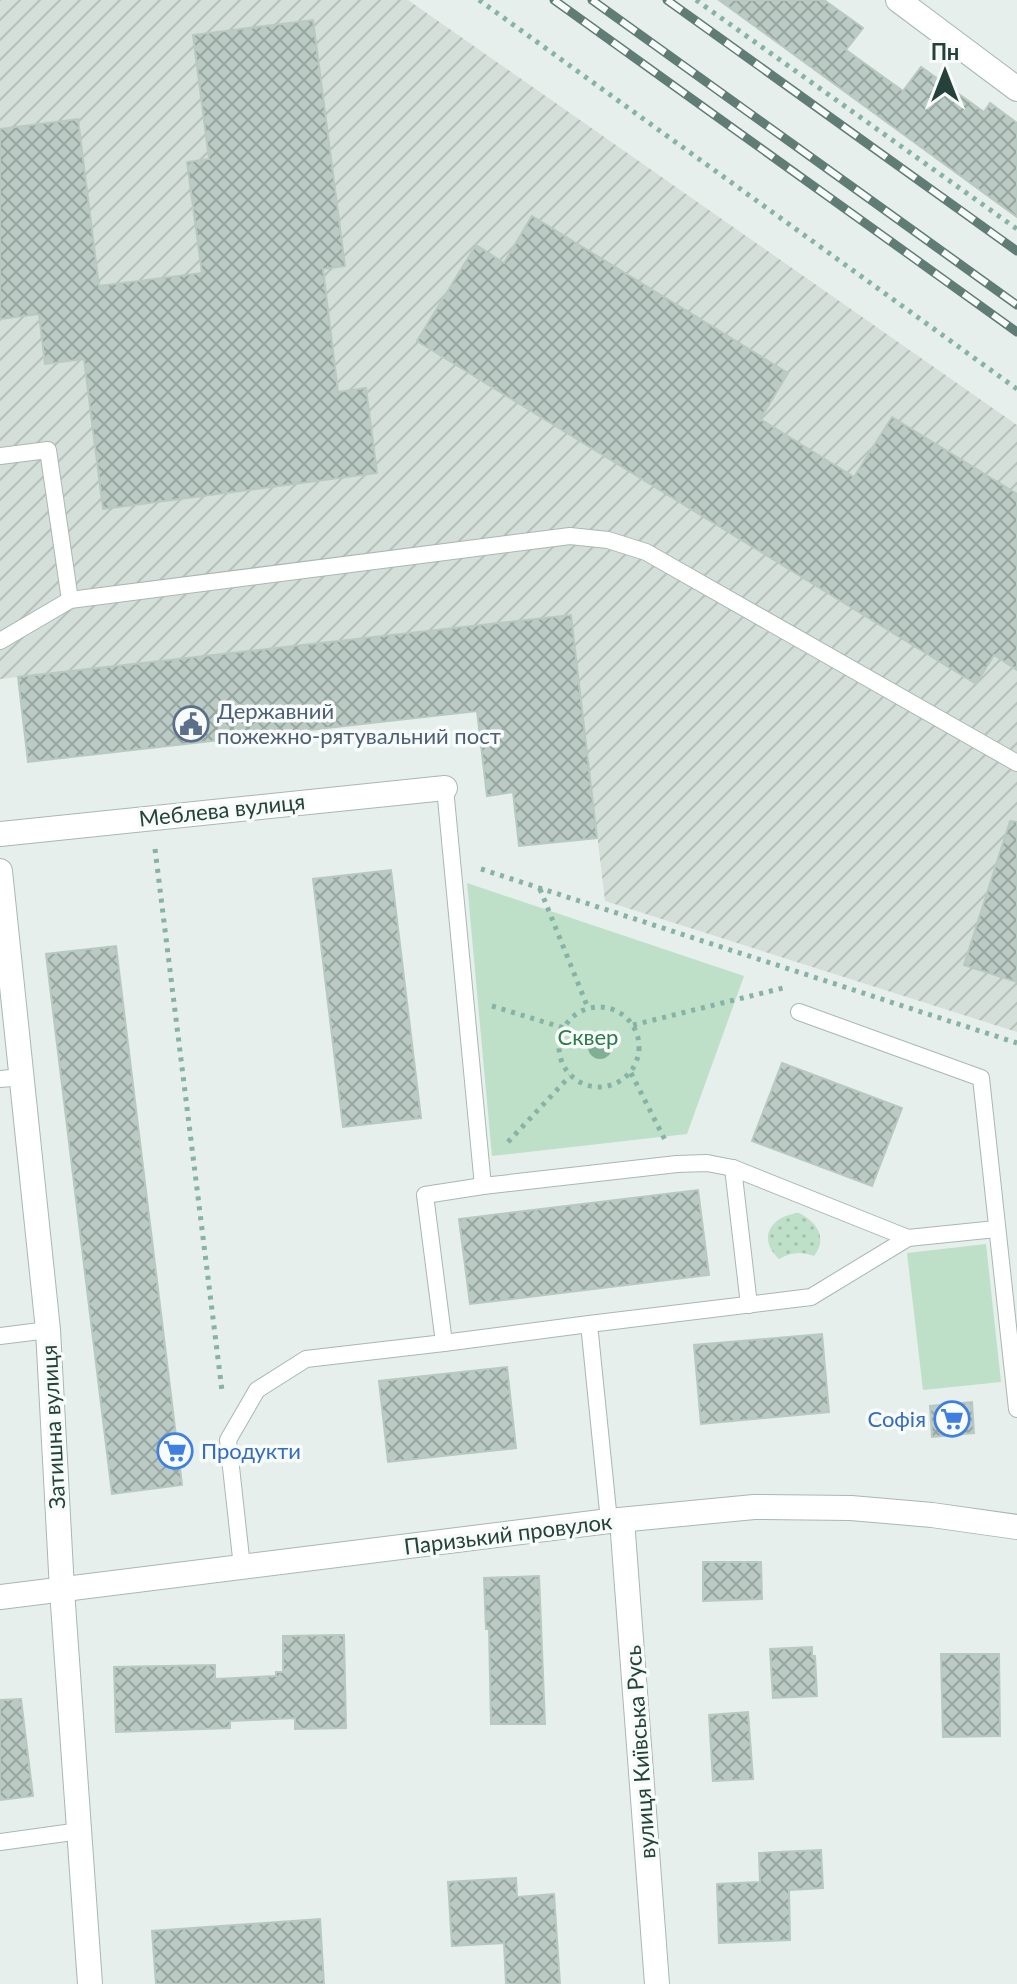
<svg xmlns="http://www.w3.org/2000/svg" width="1017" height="1984" font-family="Lato,sans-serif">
<defs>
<pattern id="industrial-furrows" width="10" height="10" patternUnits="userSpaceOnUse" patternTransform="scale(2)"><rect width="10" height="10" fill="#d4dfda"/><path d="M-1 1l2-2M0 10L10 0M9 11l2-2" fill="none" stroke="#b6c1bc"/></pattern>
<pattern id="grass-dots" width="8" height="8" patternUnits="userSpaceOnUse" patternTransform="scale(2)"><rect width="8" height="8" fill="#bfe0c8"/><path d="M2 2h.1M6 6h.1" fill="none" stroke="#a4c1ad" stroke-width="1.8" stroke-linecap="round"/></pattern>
<pattern id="building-cross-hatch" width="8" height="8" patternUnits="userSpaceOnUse" patternTransform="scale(2)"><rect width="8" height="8" fill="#bbcac4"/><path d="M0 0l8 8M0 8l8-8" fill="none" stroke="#98a6a0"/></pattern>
</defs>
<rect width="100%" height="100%" fill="#e6efeb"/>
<!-- industrial -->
<path fill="url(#industrial-furrows)" d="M0,0H408L1017,425V1032L605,901L571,615L0,679Z"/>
<!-- grass -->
<path fill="url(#grass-dots)" d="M799,1213C817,1222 828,1238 814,1256C801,1251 791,1252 779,1259C756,1238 772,1215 799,1213Z"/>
<!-- park -->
<g fill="#bfe0c8">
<path d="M467,883L744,976L687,1134L492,1156Z"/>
<path d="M986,1244L1001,1382L923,1390L907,1253Z"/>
</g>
<!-- building -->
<g fill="url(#building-cross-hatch)" stroke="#b8c9c2" stroke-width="2">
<path d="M719,0H824L863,28L846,50L903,91L921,67L984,112L990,103L1017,123V217Z"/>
<path d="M313,20L345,266L323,269L338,392L366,388L377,473L103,509L84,359L45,364L39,314L0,319V129L78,119L99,286L202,273L187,162L209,159L193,35Z"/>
<path d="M532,216L788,373L760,419L854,477L892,417L1017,494V670L994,655L976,684L417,341L476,245L504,263Z"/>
<path d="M571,615L597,838L519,846L513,792L487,796L477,711L28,762L18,677Z"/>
<path d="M1010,821L1017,822V982L964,965Z"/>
<path d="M391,870L421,1118L343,1127L313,879Z"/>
<path d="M116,946L182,1485L112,1494L46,954Z"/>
<path d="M782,1063L902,1108L872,1186L752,1141Z"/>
<path d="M698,1190L709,1275L470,1304L459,1219Z"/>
<path d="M822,1334L829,1412L701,1424L694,1345Z"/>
<path d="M507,1367L516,1448L388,1462L379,1381Z"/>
<path d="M972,1402L974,1433L932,1437L930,1406Z"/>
<path d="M703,1562H761L762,1599L703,1601Z"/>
<path d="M539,1576L545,1724H491L489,1629H486L484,1578Z"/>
<path d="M344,1635L346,1728L295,1729V1718L230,1721V1728L116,1732L114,1667L215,1665V1679L276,1676V1672H283V1636Z"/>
<path d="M812,1647V1656H815L817,1696L773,1698L770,1649Z"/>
<path d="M941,1654H999L1000,1736L943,1737Z"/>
<path d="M21,1699L33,1796L0,1800V1700Z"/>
<path d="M748,1712L753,1779L713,1781L709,1715Z"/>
<path d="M821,1850L823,1888L789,1890L790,1940L719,1943L717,1884L760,1882L759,1853Z"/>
<path d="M516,1878L517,1897L554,1894L560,1984H506L504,1943L452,1946L448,1882Z"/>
<path d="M320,1919L324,1984H156L152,1931Z"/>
</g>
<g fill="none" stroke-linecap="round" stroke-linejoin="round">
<defs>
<g id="service">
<path d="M0,456L48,450L70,600"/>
<path d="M0,641L70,600L570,536L608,540L646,552L1017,763"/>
<path d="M445,788L483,1186L677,1164L707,1163L733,1168L908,1238L996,1229"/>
<path d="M799,1012L981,1078L1017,1409"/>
<path d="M0,1079L22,1077"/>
<path d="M733,1168L749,1305"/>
<path d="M0,1336L48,1330"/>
<path d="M444,1343L589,1324"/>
<path d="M609,1521L589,1324L811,1297L908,1238"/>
<path d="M242,1567L228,1440L257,1390L306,1359L444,1343L425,1195L483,1186"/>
<path d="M0,1842L80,1831"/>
</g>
<g id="minor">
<path d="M0,834L445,788"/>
<path d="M0,871L48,1330L62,1590L90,1984"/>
<path d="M622,1520L657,1984"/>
<path d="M0,1597L609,1521L754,1507L851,1508L932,1515L1017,1527"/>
</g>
<path id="tertiary" d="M898,0L1017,89"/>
</defs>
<!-- service casing -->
<use href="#service" stroke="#a8b8b2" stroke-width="18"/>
<!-- minor casing -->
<use href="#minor" stroke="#a8b8b2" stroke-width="26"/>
<!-- tertiary casing -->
<use href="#tertiary" stroke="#a8b8b2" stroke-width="26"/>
<!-- path -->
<g stroke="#86b3a5" stroke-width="5" stroke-dasharray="4 6" stroke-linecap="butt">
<path d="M479,0L1017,389"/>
<path d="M696,0L1017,229"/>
<path d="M155,849L222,1391"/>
<path d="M481,869L1017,1043"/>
<path d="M540,889L588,1008"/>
<path d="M492,1006L564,1028"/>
<circle cx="599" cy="1047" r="40"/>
<path d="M633,1025L783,988"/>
<path d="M631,1073L665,1140"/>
<path d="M508,1142L570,1076"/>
</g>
<!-- service -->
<use href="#service" stroke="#fff" stroke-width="16"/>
<!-- minor -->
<use href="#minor" stroke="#fff" stroke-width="24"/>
<!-- tertiary -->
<use href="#tertiary" stroke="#fff" stroke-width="24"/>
<defs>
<g id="rail">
<path d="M554,0L1017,332"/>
<path d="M592,0L1017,305"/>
<path d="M667,0L1017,251"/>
</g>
</defs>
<!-- rail casing -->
<use href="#rail" stroke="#5f7d75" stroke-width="9"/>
<!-- rail -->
<use href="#rail" stroke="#f7fbf9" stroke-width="6" stroke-dasharray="18" stroke-linecap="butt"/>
</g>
<!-- trees -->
<circle fill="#80af93" cx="600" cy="1047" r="12"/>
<!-- icons -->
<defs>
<symbol id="civic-ring" viewBox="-11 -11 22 22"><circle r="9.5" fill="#f7fbf9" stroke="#5c6f8a" stroke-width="1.5"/><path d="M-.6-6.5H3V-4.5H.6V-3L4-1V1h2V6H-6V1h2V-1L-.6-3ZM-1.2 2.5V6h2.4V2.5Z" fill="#5c6f8a"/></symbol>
<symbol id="supermarket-ring" viewBox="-11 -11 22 22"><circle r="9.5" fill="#f7fbf9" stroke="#3f7fe0" stroke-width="1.5"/><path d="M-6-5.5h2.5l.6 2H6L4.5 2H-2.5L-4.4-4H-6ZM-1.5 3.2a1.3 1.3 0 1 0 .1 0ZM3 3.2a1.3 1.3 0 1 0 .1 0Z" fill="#3f7fe0"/></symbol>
</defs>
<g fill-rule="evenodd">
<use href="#civic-ring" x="171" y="704" width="40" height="40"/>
<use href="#supermarket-ring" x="932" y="1399" width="40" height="40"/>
<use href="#supermarket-ring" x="155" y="1431" width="40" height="40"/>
</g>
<g text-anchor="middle" stroke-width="7" stroke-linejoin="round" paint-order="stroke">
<!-- service labels -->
<g font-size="22" fill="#4e5e75" stroke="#f7fbf9" text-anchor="start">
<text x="217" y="719">Державний<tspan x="217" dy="25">пожежно-рятувальний пост</tspan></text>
</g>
<!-- street labels -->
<g font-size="22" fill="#24423a" stroke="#f7fbf9">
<text transform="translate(222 810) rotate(-6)" y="8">Меблева вулиця</text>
<text transform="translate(53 1427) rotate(-93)" y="8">Затишна вулиця</text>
<text transform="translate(508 1534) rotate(-7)" y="8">Паризький провулок</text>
<text transform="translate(640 1752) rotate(-94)" y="8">вулиця Київська Русь</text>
</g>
<!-- park labels -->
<g font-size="22" fill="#2d7a4b" stroke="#f7fbf9">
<text x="588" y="1045">Сквер</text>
</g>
<!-- shop labels -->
<g font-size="22" fill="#366cbe" stroke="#f7fbf9" text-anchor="end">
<text x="926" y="1427">Софія</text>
<text x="201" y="1459" text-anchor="start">Продукти</text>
</g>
</g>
<!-- north arrow -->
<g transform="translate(945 72)" stroke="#f7fbf9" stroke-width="6" paint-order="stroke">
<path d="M0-6L14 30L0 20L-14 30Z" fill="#24423a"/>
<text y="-12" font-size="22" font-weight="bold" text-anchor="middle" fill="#24423a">Пн</text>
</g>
</svg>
